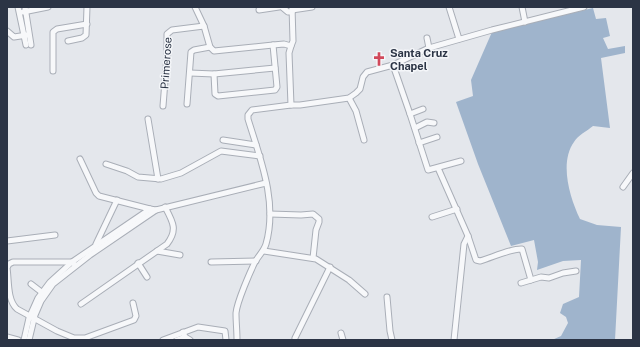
<svg xmlns="http://www.w3.org/2000/svg" width="640" height="347" font-family="'Public Sans',sans-serif">
<rect width="100%" height="100%" fill="#e4e7ec"/>
<!-- water -->
<path fill="#9fb4cc" d="M593,8L596,19L606,18L610,36L603,38L608,49L625,46V53L601,58L610,128L593,126C587,131 578,135 574,142C559,163 570,198 580,219L597,225L621,227L615,340H552L561,336L568,323L566,317L560,313L563,304L579,297L581,260L563,261L537,270L538,262L534,240L511,246L478,164L456,102L473,96L471,80L492,32Z"/>
<g fill="none" stroke-linecap="round" stroke-linejoin="round">
<defs>
<g id="minor">
<path d="M18,7L26,45"/>
<path d="M25,7L31,45"/>
<path d="M195,7L204,26L210,47L214,51L273,45L284,44L291,46L293,41L292,7"/>
<path d="M282,7L288,12H292"/>
<path d="M449,7L459,39"/>
<path d="M522,7L525,22"/>
<path d="M259,10L279,7"/>
<path d="M292,10L312,7"/>
<path d="M23,12L48,7"/>
<path d="M7,31L14,37L27,35"/>
<path d="M427,38L429,48"/>
<path d="M68,41L82,38L86,35L87,7"/>
<path d="M291,46L289,53L291,105"/>
<path d="M393,65L410,114L428,170L461,161"/>
<path d="M53,71V32L57,29L87,24"/>
<path d="M190,73L214,74L275,68"/>
<path d="M214,74L215,94L218,96L275,90L277,87L273,45"/>
<path d="M349,98L356,111L364,140"/>
<path d="M187,104L191,52L194,50L210,47"/>
<path d="M163,106L167,56V34L172,30L204,26"/>
<path d="M410,114L423,109"/>
<path d="M148,119L158,179"/>
<path d="M415,128L427,122L434,123"/>
<path d="M223,140L256,145"/>
<path d="M419,143L437,137"/>
<path d="M80,159L96,193L99,196L150,209L156,210L266,183"/>
<path d="M106,164L127,171L138,177L161,179L181,173L221,151L260,156"/>
<path d="M438,168L468,236L476,260L480,261C491,258 512,248 522,249L531,280"/>
<path d="M623,187L633,173"/>
<path d="M270,214L301,215L313,214L319,219V222L316,230L313,258"/>
<path d="M432,217L457,209"/>
<path d="M7,241L55,235"/>
<path d="M96,244L117,200"/>
<path d="M157,251L180,255"/>
<path d="M264,251L316,259L349,280L365,294"/>
<path d="M211,262L256,261"/>
<path d="M138,263L147,277"/>
<path d="M75,265L72,262H13L9,264L7,268C9,281 7,300 17,309L57,331L74,338H85L134,320L136,316L133,303"/>
<path d="M521,283L541,277L549,278L563,273L576,271"/>
<path d="M31,284L44,294"/>
<path d="M387,297L390,331L392,340"/>
<path d="M81,304L167,244C178,230 173,222 165,207"/>
<path d="M183,332L185,337L190,340"/>
<path d="M341,333L343,340"/>
<path d="M7,337L18,340"/>
<path d="M295,338L330,267"/>
<path d="M24,340L29,318L38,298L50,282L72,262L150,209"/>
<path d="M29,340L35,315L41,301L53,284L90,255L156,210"/>
<path d="M163,340L198,327L225,331L226,340"/>
<path d="M177,340L185,337"/>
<path d="M237,340C237,331 236,322 236,313C237,302 250,272 255,262C259,255 264,251 266,244C278,202 260,158 248,119V115L252,110L291,105H300L349,98L356,93L360,89L363,77L367,72L393,65L429,48L492,30L584,7"/>
<path d="M454,340L464,244L468,236"/>
</g>
</defs>
<!-- minor casing -->
<use href="#minor" stroke="#a9aeb7" stroke-width="7"/>
<!-- minor -->
<use href="#minor" stroke="#f7f8fa" stroke-width="5"/>
</g>
<!-- icons -->
<defs>
<symbol id="church-bare" viewBox="-9 -9 18 18"><path d="M-1.2-6h2.4v3.5h3.3v2.4h-3.3V6h-2.4V-.1h-3.3v-2.4h3.3Z" fill="#d1495b" stroke="#f4f6f9" stroke-width="2.5" paint-order="stroke"/></symbol>
</defs>
<g fill-rule="evenodd">
<use href="#church-bare" x="369" y="49" width="20" height="20"/>
</g>
<g text-anchor="middle" stroke-width="3" stroke-linejoin="round" paint-order="stroke">
<!-- poi labels -->
<g font-size="11" font-weight="bold" fill="#2b3445" stroke="#f4f6f9" text-anchor="start">
<text x="390" y="57">Santa Cruz<tspan x="390" dy="13">Chapel</tspan></text>
</g>
<!-- street labels -->
<g font-size="11" fill="#2b3445" stroke="#f4f6f9">
<text transform="translate(166 63) rotate(-86)" y="4">Primerose</text>
</g>
</g>
<!-- border -->
<rect width="640" height="347" fill="none" stroke="#2b3445" stroke-width="16"/>
</svg>
